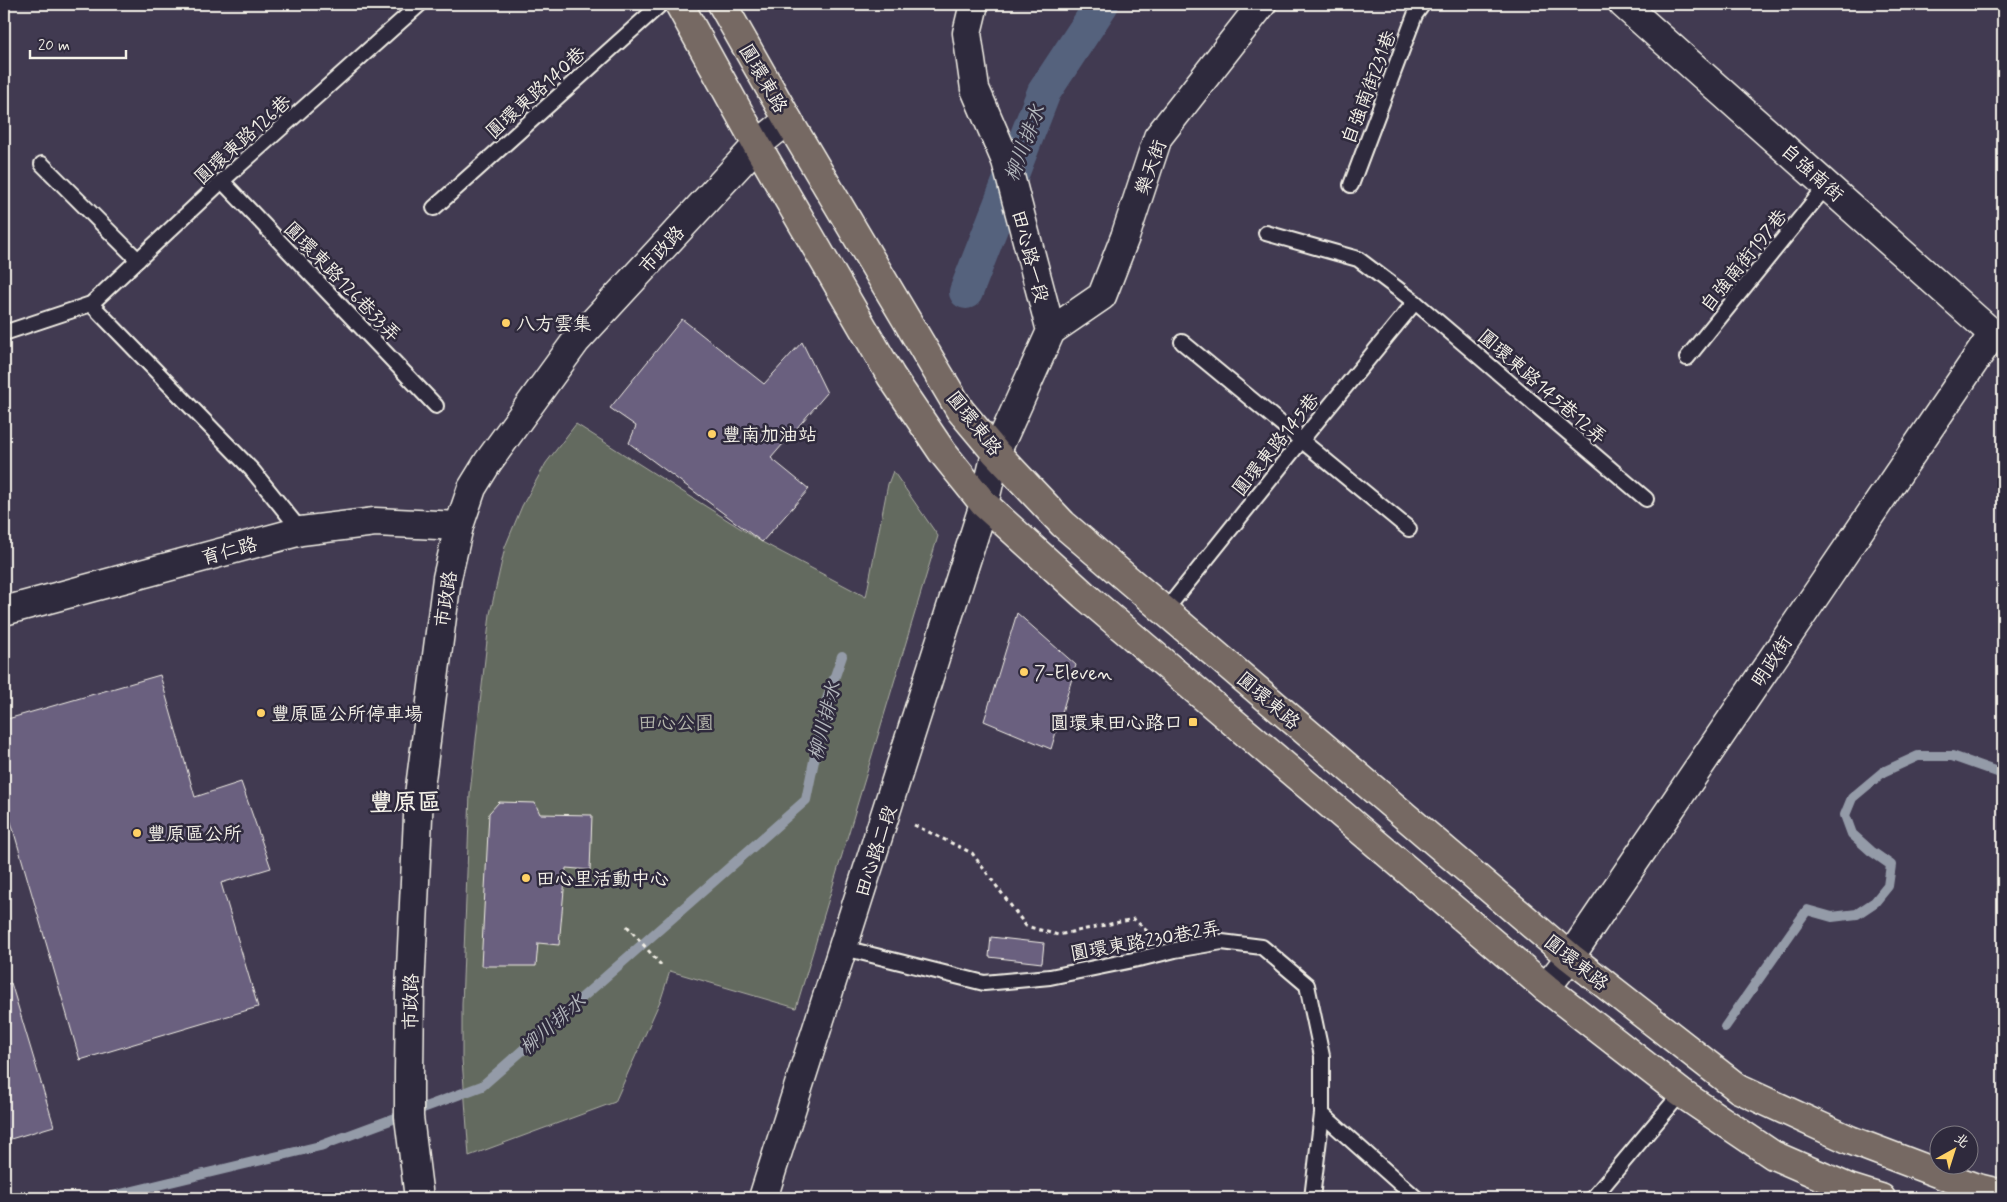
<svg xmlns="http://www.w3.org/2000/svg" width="2007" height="1202" font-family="Mynerve,'LXGW WenKai TC',sans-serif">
<rect width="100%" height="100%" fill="#413a51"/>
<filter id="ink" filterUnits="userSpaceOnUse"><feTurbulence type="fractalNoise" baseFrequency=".02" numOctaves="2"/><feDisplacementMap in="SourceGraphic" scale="10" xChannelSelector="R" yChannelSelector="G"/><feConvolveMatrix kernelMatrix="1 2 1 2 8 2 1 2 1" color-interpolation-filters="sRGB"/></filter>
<g filter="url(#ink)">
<!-- green -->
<path fill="#646b5f" stroke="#acaea4" d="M576,424L762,542L866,597L888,484L893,471L938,536L796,1008L670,971L661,999L615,1102L469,1156L462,1059V1005L470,793L490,614L505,547L522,506L546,463Z"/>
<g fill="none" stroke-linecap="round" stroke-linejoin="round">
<!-- stream -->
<g stroke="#949ba8" stroke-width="10">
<path d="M1725,1027L1807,910L1832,917L1857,914L1875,902L1888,886L1891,865L1871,851L1852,834L1845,815L1852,798L1883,772L1918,756H1952L2003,774"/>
<path d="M104,1198L320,1146L482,1086L806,800L826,702L842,656"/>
</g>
<!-- canal -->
<path stroke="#54627d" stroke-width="34" d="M966,292L1044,92L1102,4"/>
</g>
<!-- building -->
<g fill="#6a617f" stroke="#f4f1e8">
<path d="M682,319L764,384L802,342L827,393L771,458L809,489L762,542L629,443L636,426L610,408Z"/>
<path d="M1017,613L1076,665L1051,749L984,721Z"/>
<path d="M160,675L195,797L241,782L271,868L221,883L258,1007L80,1060L4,798V720Z"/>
<path d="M499,802L535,803L540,814L592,815L590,870L566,868L559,945L538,943L536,966H481L489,813Z"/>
<path d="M991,937L1044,943L1042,963L989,957Z"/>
<path d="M11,983L54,1126L4,1141V985Z"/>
</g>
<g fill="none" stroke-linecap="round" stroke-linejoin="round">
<defs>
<g id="lane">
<path d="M42,164L138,260"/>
<path d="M222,181L436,406"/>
<path d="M1351,185L1415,15L1423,4"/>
<path d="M434,208L661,4"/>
<path d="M1266,233L1358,259L1415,302L1646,499"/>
<path d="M91,304L252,470L301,531"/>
<path d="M4,333L91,304L222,181L420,4"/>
<path d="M1182,342L1409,529"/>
<path d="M1687,358L1827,185"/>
<path d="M1165,611L1301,441L1415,302"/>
<path d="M844,948L984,983L1050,977L1143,958L1175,950L1222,942L1262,947L1307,985L1322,1056V1114L1416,1198"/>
<path d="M1312,1198L1322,1114"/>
<path d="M1593,1198L1681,1093"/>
</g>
<g id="street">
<path d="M974,4L967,33L975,89L1006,161L1051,331L996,453L984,504"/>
<path d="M1623,4L1993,334L2003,340"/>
<path d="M1051,331L1102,296L1125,237L1158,137L1262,4"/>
<path d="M4,611L301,531L375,522L459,526"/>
<path d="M1546,988L1570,957L1993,334"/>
</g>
<g id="secondary">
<path d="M419,1198L409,1117V1073L410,990L419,795L447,578L459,526L472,488L488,462L576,341L757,145L788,120"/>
<path d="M763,1198L984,504"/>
</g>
<g id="primary">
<path d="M679,4L757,145L891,376L943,453L984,504L1084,595L1546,988L1681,1093L1773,1155L1849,1188L1881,1198"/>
<path d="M722,4L788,120L960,410L996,453L1063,524L1570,957L1739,1089L1850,1140L1974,1187L2003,1194"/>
</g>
</defs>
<!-- lane casing -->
<use href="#lane" stroke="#f4f1e8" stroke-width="18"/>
<!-- street casing -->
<use href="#street" stroke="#f4f1e8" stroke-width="31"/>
<!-- secondary casing -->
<use href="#secondary" stroke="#f4f1e8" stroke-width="31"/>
<!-- primary casing -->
<use href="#primary" stroke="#f4f1e8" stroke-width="31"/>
<!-- path -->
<g stroke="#f4f1e8" stroke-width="3" stroke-dasharray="4 4" stroke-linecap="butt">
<path d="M914,825L972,853L1026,926L1058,935L1134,919L1149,933"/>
<path d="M627,926L661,965"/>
</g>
<!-- lane -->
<use href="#lane" stroke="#2f2a3d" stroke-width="14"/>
<!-- street -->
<use href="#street" stroke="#2f2a3d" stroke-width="28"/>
<!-- secondary -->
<use href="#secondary" stroke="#2f2a3d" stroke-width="28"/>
<!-- primary -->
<use href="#primary" stroke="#766964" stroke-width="28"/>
</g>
</g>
<!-- markers -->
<g fill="#ffd166" stroke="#2f2a3d" stroke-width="2">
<circle cx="506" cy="323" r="5"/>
<circle cx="712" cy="434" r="5"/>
<circle cx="1024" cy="672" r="5"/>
<circle cx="261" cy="713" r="5"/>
<rect x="1188" y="717" width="10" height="10" rx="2.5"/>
<circle cx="137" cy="833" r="5"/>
<circle cx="526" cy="878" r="5"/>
</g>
<g text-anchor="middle" stroke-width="5" stroke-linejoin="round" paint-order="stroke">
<!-- street labels -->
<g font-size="19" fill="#f4f1e8" stroke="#2f2a3d">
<text transform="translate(764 78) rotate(60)" y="7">圓環東路</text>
<text transform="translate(1368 87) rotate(-69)" y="7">自強南街231巷</text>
<text transform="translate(535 92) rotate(-42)" y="7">圓環東路140巷</text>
<text transform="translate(242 139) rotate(-42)" y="7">圓環東路126巷</text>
<text transform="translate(1150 167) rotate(-70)" y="7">樂天街</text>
<text transform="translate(1813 172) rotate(42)" y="7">自強南街</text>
<text transform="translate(661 249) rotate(-47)" y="7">市政路</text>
<text transform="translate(1031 256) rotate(75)" y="7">田心路一段</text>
<text transform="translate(1743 260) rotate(-51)" y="7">自強南街197巷</text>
<text transform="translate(343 281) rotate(46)" y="7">圓環東路126巷33弄</text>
<text transform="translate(1543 386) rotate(41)" y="7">圓環東路145巷12弄</text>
<text transform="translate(975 423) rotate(52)" y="7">圓環東路</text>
<text transform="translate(1275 444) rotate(-51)" y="7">圓環東路145巷</text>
<text transform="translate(229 550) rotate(-15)" y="7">育仁路</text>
<text transform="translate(445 599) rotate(-81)" y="7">市政路</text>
<text transform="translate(1771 661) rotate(-56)" y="7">明政街</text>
<text transform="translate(1269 700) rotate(41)" y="7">圓環東路</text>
<text transform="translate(875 851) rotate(-72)" y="7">田心路二段</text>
<text transform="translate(1145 940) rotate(-10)" y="7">圓環東路230巷2弄</text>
<text transform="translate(1577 962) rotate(39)" y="7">圓環東路</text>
<text transform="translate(410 1002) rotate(-89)" y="7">市政路</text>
</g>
<!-- poi labels -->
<g font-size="19" fill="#f4f1e8" stroke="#2f2a3d" text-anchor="start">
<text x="516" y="330">八方雲集</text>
<text x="722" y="441">豐南加油站</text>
<text x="1034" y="679">7-Eleven</text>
<text x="271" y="720">豐原區公所停車場</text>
<text x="1183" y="729" text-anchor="end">圓環東田心路口</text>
<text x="147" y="840">豐原區公所</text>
<text x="536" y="885">田心里活動中心</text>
</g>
<!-- park labels -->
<g font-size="19" fill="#b3b5aa" stroke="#2f2a3d">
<text x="676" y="729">田心公園</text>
</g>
<!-- water labels -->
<g font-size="20" font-style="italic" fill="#b4b8bd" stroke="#2f2a3d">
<text transform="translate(1024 143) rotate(-69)" y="7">柳川排水</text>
<text transform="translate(824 721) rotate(-76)" y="7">柳川排水</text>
<text transform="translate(552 1024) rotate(-41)" y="7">柳川排水</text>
</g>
<!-- district labels -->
<g font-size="24" font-weight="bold" fill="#f4f1e8" stroke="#2f2a3d">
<text x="405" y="810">豐原區</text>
</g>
</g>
<!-- margin -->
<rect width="2007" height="1202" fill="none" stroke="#2f2a3d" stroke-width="20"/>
<rect x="10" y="10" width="1987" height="1182" fill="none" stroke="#f4f1e8" stroke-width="2" filter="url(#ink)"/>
<!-- north arrow -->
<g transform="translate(1954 1150) rotate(39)"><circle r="24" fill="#2f2a3d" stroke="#7e7a81"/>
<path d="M0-4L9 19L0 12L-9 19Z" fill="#ffd166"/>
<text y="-8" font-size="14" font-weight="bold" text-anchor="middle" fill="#f4f1e8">北</text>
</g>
<!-- scale -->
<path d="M30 50v8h96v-8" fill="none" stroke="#f4f1e8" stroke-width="2.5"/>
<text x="38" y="50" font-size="15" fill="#f4f1e8" stroke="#2f2a3d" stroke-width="4" paint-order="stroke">20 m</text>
</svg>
